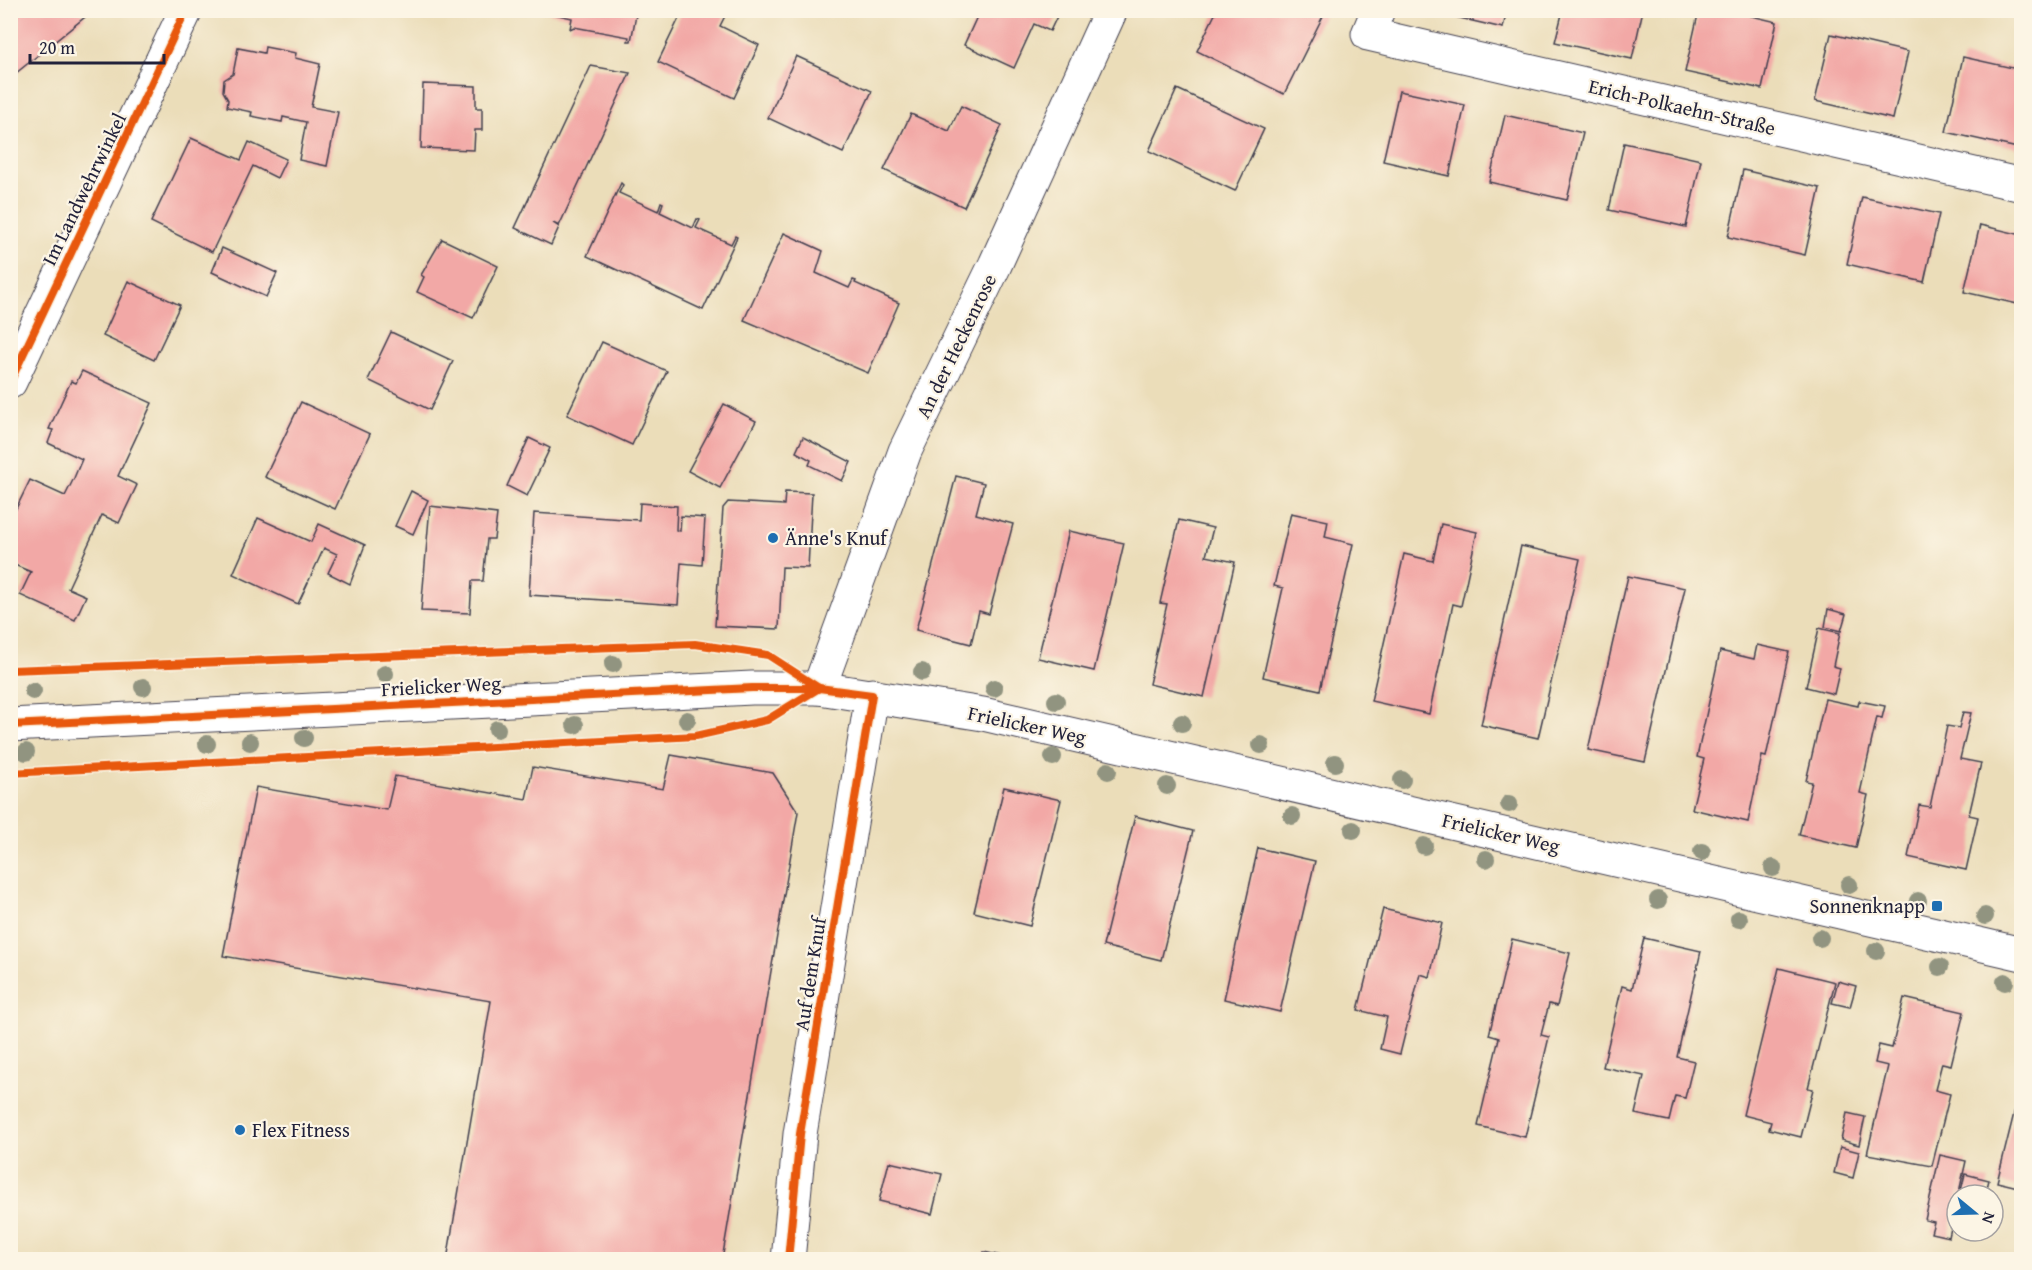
<svg xmlns="http://www.w3.org/2000/svg" width="2032" height="1270" font-family="'Gentium Book Plus',serif">
<rect width="100%" height="100%" fill="#fcf5e5"/>
<filter id="ink" filterUnits="userSpaceOnUse"><feTurbulence type="fractalNoise" baseFrequency=".0167" numOctaves="2"/><feDisplacementMap in="SourceGraphic" scale="12" xChannelSelector="R" yChannelSelector="G"/><feConvolveMatrix kernelMatrix="1 2 1 2 8 2 1 2 1" color-interpolation-filters="sRGB"/></filter>
<filter id="wash" filterUnits="userSpaceOnUse"><feTurbulence type="fractalNoise" baseFrequency=".008" numOctaves="4" result="noise"/><feDisplacementMap in="SourceGraphic" scale="24" xChannelSelector="R" yChannelSelector="G"/><feGaussianBlur stdDeviation="1.35" result="paint"/><feColorMatrix in="noise" values="0 0 0 0 0 0 0 0 0 0 0 0 0 0 0 0 0 1.4 0 .05"/><feComposite in="paint" operator="in"/></filter>
<g filter="url(#wash)">
<rect width="100%" height="100%" fill="#ebddb9"/>
<g id="blocks">
<!-- building -->
<g fill="#f2a8a6">
<path d="M18,10H80L85,17L10,78V17Z"/>
<path d="M537,10H637L631,41H628L629,37L574,27L570,29L572,18Z"/>
<path d="M683,10H728L720,26L759,45L734,98L658,62Z"/>
<path d="M980,10H1060L1050,31L1034,24L1014,68L964,45Z"/>
<path d="M1217,10H1326L1284,94L1197,51Z"/>
<path d="M1439,10H1507L1503,28L1438,13Z"/>
<path d="M1563,10H1643L1632,59L1555,42Z"/>
<path d="M1699,10H1726L1777,22L1762,89L1685,72Z"/>
<path d="M1831,34L1908,52L1893,119L1815,101Z"/>
<path d="M265,47L296,53L295,58L320,64L311,107L338,112L327,166L299,160L306,122L283,117L282,122L251,116L252,112L227,107L228,100L223,91L224,80L233,74L238,48L264,53Z"/>
<path d="M796,56L872,91L843,153L768,118Z"/>
<path d="M1963,57L2022,70V149L1946,132Z"/>
<path d="M591,66L630,73L559,226L553,223L559,227L551,245L515,228Z"/>
<path d="M423,84L476,86V108H482V130H475L474,150L421,148Z"/>
<path d="M1177,89L1264,129L1235,191L1149,151Z"/>
<path d="M1399,91L1465,105L1449,176L1383,161Z"/>
<path d="M961,106L1002,125L964,207L884,170L911,114L949,131Z"/>
<path d="M1505,115L1583,133L1567,200L1489,182Z"/>
<path d="M191,138L241,160L249,142L286,159L277,178L253,166L212,252L151,222Z"/>
<path d="M1624,143L1701,160L1686,227L1609,210Z"/>
<path d="M1743,170L1820,188L1805,255L1728,237Z"/>
<path d="M621,183L623,185L619,193L658,211L661,202L663,203L660,212L693,228L697,219L700,220L696,228L731,244L735,236L737,237L703,310L587,256Z"/>
<path d="M1862,197L1939,214L1924,282L1847,264Z"/>
<path d="M1980,225L2022,235V305L1964,292Z"/>
<path d="M784,233L823,251L816,273L849,288L853,280L856,281L855,283L899,303L868,373L744,320Z"/>
<path d="M442,239L498,266L473,318L417,292L424,277L421,275Z"/>
<path d="M222,248L277,273L266,297L212,272Z"/>
<path d="M128,281L180,305L154,360L103,336Z"/>
<path d="M391,332L453,361L430,410L368,380Z"/>
<path d="M602,342L667,371L632,445L567,415Z"/>
<path d="M82,371L152,403L118,476L137,485L119,523L102,515L68,588L86,596L75,620L20,595L31,572L10,563V521L30,480L65,496L74,478L82,459L48,443L53,430L49,429L71,381L76,383Z"/>
<path d="M301,402L370,434L335,509L265,477Z"/>
<path d="M724,404L756,421L720,488L688,471Z"/>
<path d="M803,437L851,462L842,481L809,465L811,460L796,452Z"/>
<path d="M529,438L550,448L527,496L507,486Z"/>
<path d="M956,476L984,483L976,514L1013,524L989,614L979,611L971,644L916,630Z"/>
<path d="M411,491L428,500L413,534L395,526Z"/>
<path d="M785,492L812,493L808,568L782,567L779,629L715,626L723,508L728,502L784,505Z"/>
<path d="M640,503L677,506L676,530L680,531L681,516L705,518L702,565L681,563L678,605L529,595L534,513L639,520Z"/>
<path d="M430,506L497,514L494,539H487L483,581H472L470,613L421,611Z"/>
<path d="M1291,513L1328,521L1325,537L1353,544L1320,690L1263,677L1283,588L1274,586Z"/>
<path d="M258,518L311,542L319,524L365,545L350,584L328,573L337,554L324,548L298,604L233,574Z"/>
<path d="M1179,520L1213,528L1206,556L1235,562L1204,697L1149,684L1167,604L1160,603Z"/>
<path d="M1441,524L1477,532L1461,606L1453,604L1429,714L1371,701L1404,554L1433,561Z"/>
<path d="M1069,531L1124,543L1094,671L1038,658Z"/>
<path d="M1521,546L1580,559L1538,738L1481,725Z"/>
<path d="M1628,576L1685,588L1645,762L1588,750Z"/>
<path d="M1828,609L1846,614L1841,631L1825,627Z"/>
<path d="M1819,628L1840,633L1833,666L1840,668L1834,694L1806,687Z"/>
<path d="M1757,645L1789,652L1766,757L1762,756L1748,822L1692,809L1704,759L1697,757L1720,651L1754,659Z"/>
<path d="M1825,699L1858,706L1859,701L1885,706L1882,718L1877,717L1860,793L1868,795L1856,848L1799,835L1812,782L1806,781Z"/>
<path d="M1963,712L1971,713L1960,759L1981,763L1969,815L1978,817L1966,870L1908,857L1919,805L1930,807L1947,726L1959,728Z"/>
<path d="M671,755L773,773L798,812L722,1260H447L491,1001L223,956L256,787L387,810L395,776L526,799L533,767L663,789Z"/>
<path d="M1004,787L1061,800L1030,926L974,912Z"/>
<path d="M1135,816L1193,831L1161,960L1103,946Z"/>
<path d="M1258,848L1315,861L1280,1012L1224,999Z"/>
<path d="M1383,909L1442,923L1430,977L1420,974L1400,1054L1380,1049L1387,1017L1358,1010Z"/>
<path d="M1644,938L1701,951L1677,1057L1694,1061L1685,1098L1675,1096L1669,1121L1635,1114L1644,1076L1603,1067L1622,986L1632,989Z"/>
<path d="M1512,939L1570,953L1557,1006L1549,1004L1541,1035L1549,1037L1525,1137L1478,1126L1499,1038L1489,1035Z"/>
<path d="M1779,968L1835,982L1808,1088L1813,1089L1801,1137L1769,1129L1771,1122L1743,1115Z"/>
<path d="M1838,981L1856,986L1850,1007L1832,1003Z"/>
<path d="M1904,998L1964,1012L1951,1065L1942,1063L1935,1090L1950,1094L1932,1166L1867,1154L1888,1066L1875,1063L1879,1045L1892,1048Z"/>
<path d="M2021,1085H2022V1188L1997,1182Z"/>
<path d="M1847,1113L1865,1117L1859,1145L1841,1140Z"/>
<path d="M1840,1147L1859,1152L1853,1178L1834,1173Z"/>
<path d="M1940,1155L1966,1161L1949,1237L1931,1233L1934,1222L1925,1220Z"/>
<path d="M889,1162L942,1174L932,1214L879,1201Z"/>
<path d="M1965,1174L1989,1180L1985,1195H1960Z"/>
<path d="M984,1252L1015,1259V1260H982Z"/>
</g>
</g>
</g>
<g filter="url(#ink)">
<use href="#blocks" fill-opacity="0" stroke="#403e4e" stroke-width="1.5"/>
<g fill="none" stroke-linecap="round" stroke-linejoin="round">
<defs>
<g id="minor">
<path d="M1378,10L1368,34L2022,185"/>
<path d="M10,382L186,10"/>
<path d="M819,688L905,451L995,265L1111,10"/>
<path d="M10,725L752,688H819L983,714L2022,954"/>
<path d="M788,1260L800,1134L872,695"/>
</g>
</defs>
<!-- minor casing -->
<use href="#minor" stroke="#403e4e" stroke-width="35"/>
<!-- minor -->
<use href="#minor" stroke="#fff" stroke-width="33"/>
<defs>
<g id="cycleway">
<path d="M10,382L186,10"/>
<path d="M10,670L695,644L768,655L819,688"/>
<path d="M10,725L752,688H819L872,695L800,1134L788,1260"/>
<path d="M10,773L696,736L767,720L819,688"/>
</g>
</defs>
<!-- cycleway casing -->
<use href="#cycleway" stroke="#fcf5e5" stroke-width="11"/>
<!-- cycleway -->
<use href="#cycleway" stroke="#e8590c" stroke-width="8"/>
</g>
<!-- trees -->
<g fill="#919480">
<circle cx="613" cy="664" r="9"/>
<circle cx="922" cy="672" r="9"/>
<circle cx="385" cy="674" r="9"/>
<circle cx="143" cy="687" r="9"/>
<circle cx="994" cy="688" r="9"/>
<circle cx="33" cy="691" r="9"/>
<circle cx="1056" cy="701" r="9"/>
<circle cx="687" cy="720" r="9"/>
<circle cx="1182" cy="723" r="9"/>
<circle cx="575" cy="725" r="9"/>
<circle cx="497" cy="729" r="9"/>
<circle cx="304" cy="738" r="9"/>
<circle cx="250" cy="742" r="9"/>
<circle cx="207" cy="744" r="9"/>
<circle cx="1261" cy="745" r="9"/>
<circle cx="26" cy="752" r="9"/>
<circle cx="1053" cy="757" r="9"/>
<circle cx="1335" cy="763" r="9"/>
<circle cx="1108" cy="771" r="9"/>
<circle cx="1402" cy="780" r="9"/>
<circle cx="1167" cy="786" r="9"/>
<circle cx="1509" cy="804" r="9"/>
<circle cx="1292" cy="816" r="9"/>
<circle cx="1353" cy="830" r="9"/>
<circle cx="1424" cy="846" r="9"/>
<circle cx="1702" cy="852" r="9"/>
<circle cx="1486" cy="859" r="9"/>
<circle cx="1773" cy="868" r="9"/>
<circle cx="1849" cy="885" r="9"/>
<circle cx="1658" cy="900" r="9"/>
<circle cx="1918" cy="901" r="9"/>
<circle cx="1985" cy="916" r="9"/>
<circle cx="1739" cy="919" r="9"/>
<circle cx="1820" cy="938" r="9"/>
<circle cx="1876" cy="951" r="9"/>
<circle cx="1940" cy="967" r="9"/>
<circle cx="2005" cy="982" r="9"/>
</g>
</g>
<!-- markers -->
<g fill="#1f6fb2" stroke="#fcf5e5" stroke-width="2">
<circle cx="773" cy="538" r="6"/>
<rect x="1931" y="900" width="12" height="12" rx="3"/>
<circle cx="240" cy="1130" r="6"/>
</g>
<g text-anchor="middle" stroke-width="4.5" stroke-linejoin="round" paint-order="stroke">
<!-- street labels -->
<g font-size="20" fill="#22223b" stroke="#fcf5e5">
<text transform="translate(1682 107) rotate(13)" y="7">Erich-Polkaehn-Straße</text>
<text transform="translate(84 189) rotate(-64)" y="7">Im Landwehrwinkel</text>
<text transform="translate(956 346) rotate(-64)" y="7">An der Heckenrose</text>
<text transform="translate(441 686) rotate(-3)" y="7">Frielicker Weg</text>
<text transform="translate(1027 725) rotate(12)" y="7">Frielicker Weg</text>
<text transform="translate(1501 833) rotate(13)" y="7">Frielicker Weg</text>
<text transform="translate(810 974) rotate(-81)" y="7">Auf dem Knuf</text>
</g>
<!-- poi labels -->
<g font-size="20" fill="#22223b" stroke="#fcf5e5" text-anchor="start">
<text x="785" y="545">Änne's Knuf</text>
<text x="1925" y="913" text-anchor="end">Sonnenknapp</text>
<text x="252" y="1137">Flex Fitness</text>
</g>
</g>
<!-- margin -->
<rect width="2032" height="1270" fill="none" stroke="#fcf5e5" stroke-width="36"/>
<!-- north arrow -->
<g transform="translate(1975 1213) rotate(109)"><circle r="28" fill="#fcf5e5" stroke="#a5a1a1" stroke-width="1.5"/>
<path d="M0-4.5L10 22L0 15L-10 22Z" fill="#1f6fb2"/>
<text y="-9" font-size="16" font-weight="bold" text-anchor="middle" fill="#22223b">N</text>
</g>
<!-- scale -->
<path d="M30 54v9h134v-9" fill="none" stroke="#22223b" stroke-width="3"/>
<text x="39" y="54" font-size="18" fill="#22223b" stroke="#fcf5e5" stroke-width="4.5" paint-order="stroke">20 m</text>
</svg>
